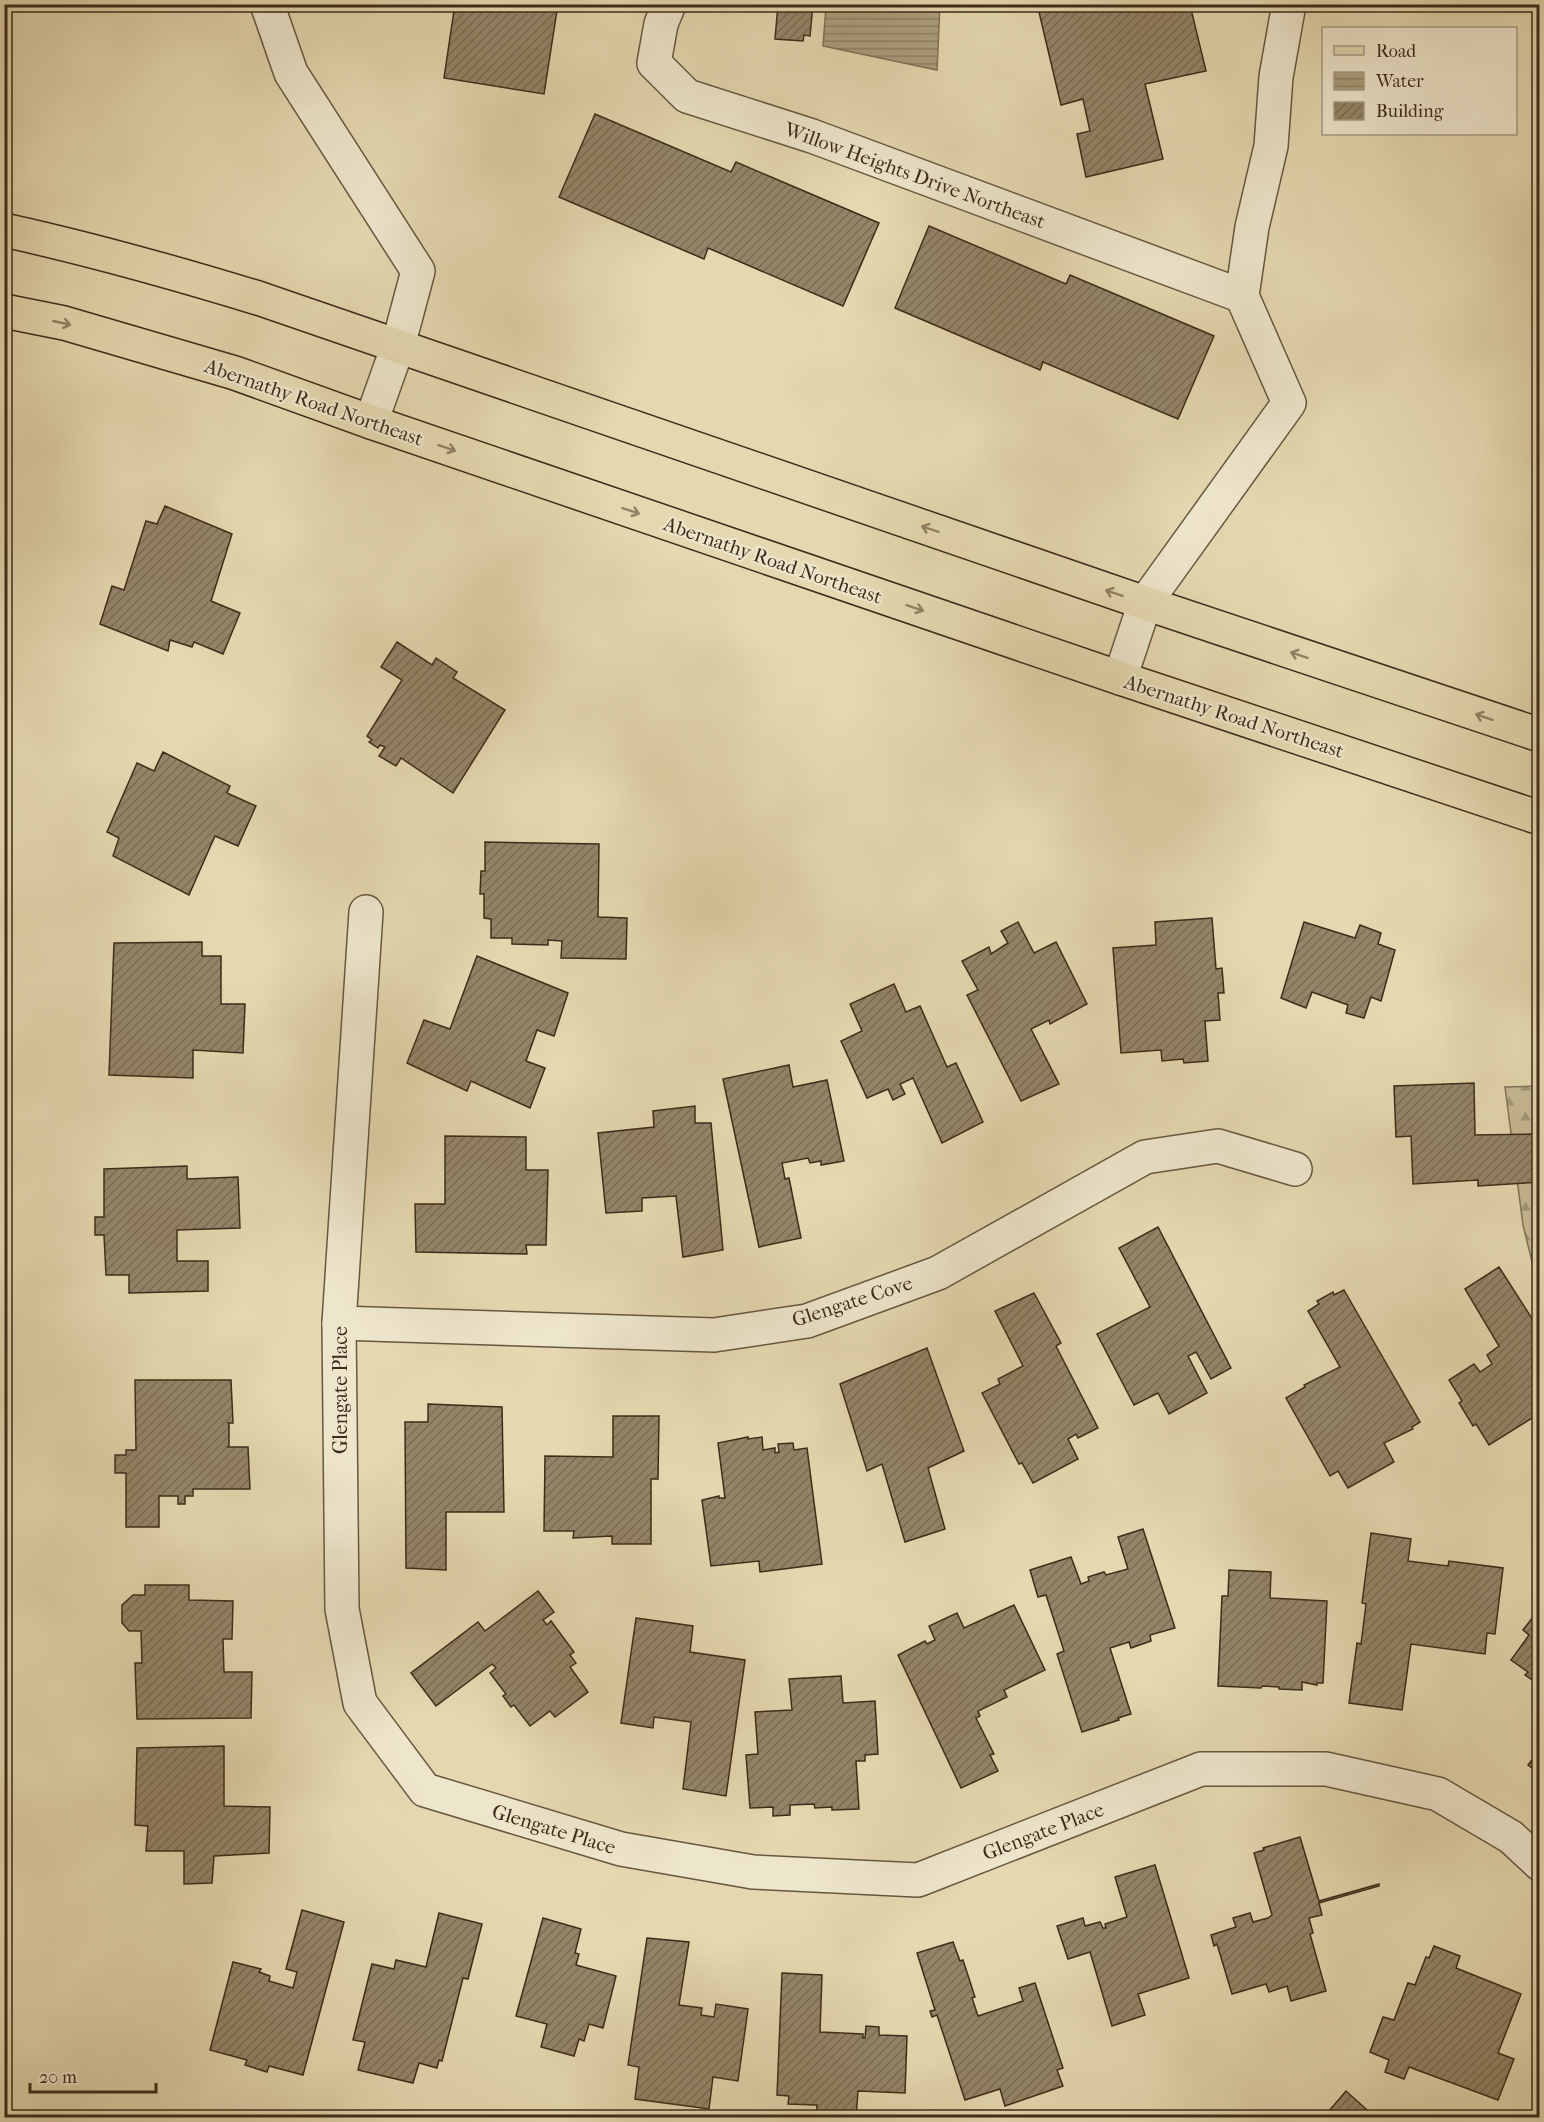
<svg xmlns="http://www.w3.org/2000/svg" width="1544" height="2122" font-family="'IM FELL French Canon',serif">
<defs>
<pattern id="forest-firs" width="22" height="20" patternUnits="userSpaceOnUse" patternTransform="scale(1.5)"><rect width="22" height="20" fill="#c8bb96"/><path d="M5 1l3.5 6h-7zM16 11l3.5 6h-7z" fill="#a4987a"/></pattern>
<pattern id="water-rules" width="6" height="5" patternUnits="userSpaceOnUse" patternTransform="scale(1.5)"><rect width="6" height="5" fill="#ac9e7d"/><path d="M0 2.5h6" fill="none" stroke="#8d8166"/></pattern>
<pattern id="building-hatch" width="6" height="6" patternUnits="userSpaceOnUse" patternTransform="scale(1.5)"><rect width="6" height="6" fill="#948568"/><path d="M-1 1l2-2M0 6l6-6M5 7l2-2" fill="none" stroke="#7a6d55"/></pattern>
</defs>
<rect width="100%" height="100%" fill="#e5d8b0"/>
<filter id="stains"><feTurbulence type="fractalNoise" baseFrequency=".00333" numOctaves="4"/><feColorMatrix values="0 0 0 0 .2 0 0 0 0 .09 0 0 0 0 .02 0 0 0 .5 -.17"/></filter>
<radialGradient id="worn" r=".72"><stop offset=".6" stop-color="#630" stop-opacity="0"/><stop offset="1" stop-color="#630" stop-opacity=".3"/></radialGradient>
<!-- forest -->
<path fill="url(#forest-firs)" stroke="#827458" stroke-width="1.5" d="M1539,1086V1290L1523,1225L1505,1087Z"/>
<!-- water -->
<path fill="url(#water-rules)" stroke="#807055" stroke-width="1.5" d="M855,5H940L937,70L823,46L826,7Z"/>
<!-- building -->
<g fill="url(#building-hatch)" stroke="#3d2c1a" stroke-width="1.5">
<path d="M455,4H558L544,94L444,78Z"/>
<path d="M778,4H813L810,36L804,35L803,41L775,39Z"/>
<path d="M1072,4H1183L1184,10L1191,9L1206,71L1145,84L1163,159L1086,177L1077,134L1090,131L1083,99L1061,105L1039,12Z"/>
<path d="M595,114L731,172L736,162L879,223L843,306L708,248L704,259L559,197Z"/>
<path d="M929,226L1066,284L1070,275L1214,336L1178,419L1043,362L1040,370L895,308Z"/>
<path d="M165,506L232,534L211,601L240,613L223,654L194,642L192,647L170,640L168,651L100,624L112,586L124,590L146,521L157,524Z"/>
<path d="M397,642L432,665L436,658L457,672L453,678L505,710L453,793L401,758L396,766L379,756L385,747L380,745L378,748L369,742L372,740L367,736L402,680L381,667Z"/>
<path d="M163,752L230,786L227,793L256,806L238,846L215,836L189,895L113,856L119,838L107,832L137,763L154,771Z"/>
<path d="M485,842L599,844L598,917L627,918L626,959L561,958L562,941L548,940V945L512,944V938H491V919L484,918V894H480L481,871H485Z"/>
<path d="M1212,918L1216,969L1222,968L1224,993H1218L1220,1020L1205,1021L1208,1061L1184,1063L1183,1059L1162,1061L1161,1050L1121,1053L1113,948L1156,945L1155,922Z"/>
<path d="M1018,922L1034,953L1056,942L1087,1004L1050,1024L1049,1020L1031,1029L1059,1084L1021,1101L967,995L978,990L962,961L989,947L991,954L1008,943L1001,931Z"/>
<path d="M1304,922L1355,938L1360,925L1381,933L1378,944L1395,950L1381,1001L1371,997L1364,1018L1346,1013L1348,1005L1312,992L1306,1008L1281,998Z"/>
<path d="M202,942V956H221V1004H245L243,1053L193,1050V1078L109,1075L114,943Z"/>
<path d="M477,956L568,993L554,1036L537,1030L526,1061L545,1068L530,1108L471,1081L467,1091L407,1063L424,1020L450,1029Z"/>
<path d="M894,984L906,1012L920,1006L947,1067L956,1063L983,1122L942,1143L913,1078L900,1084L905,1094L893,1100L888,1089L867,1098L841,1041L862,1031L850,1004Z"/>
<path d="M789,1065L793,1087L827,1080L844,1161L821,1165V1161L810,1163L808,1158L782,1163L785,1179L789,1178L801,1238L759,1247L723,1079Z"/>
<path d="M1474,1083L1475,1135L1537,1134L1540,1182L1478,1186V1180L1413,1184L1411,1136L1396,1137L1394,1086Z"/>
<path d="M695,1106V1123H711L723,1250L683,1257L676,1196L642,1198V1211L606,1213L598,1133L654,1127L653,1111Z"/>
<path d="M445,1136L526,1137V1170H548L546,1245H526L527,1254L416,1252L415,1204H445Z"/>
<path d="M187,1166V1179L238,1177L240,1228L177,1230V1261H208V1291L129,1293V1275H106L104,1235H95V1217H104V1169Z"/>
<path d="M1158,1227L1231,1368L1211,1379L1196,1352L1188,1356L1207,1393L1169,1414L1158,1393L1134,1405L1097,1334L1150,1307L1119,1248Z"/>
<path d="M1499,1267L1540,1331V1413L1489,1445L1476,1424L1473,1426L1459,1403L1462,1401L1449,1380L1474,1364L1480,1372L1492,1364L1487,1355L1499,1346L1465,1289Z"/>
<path d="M1344,1290L1420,1422L1412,1427L1413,1429L1384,1443L1394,1462L1348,1488L1338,1471L1330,1476L1286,1398L1305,1387L1304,1385L1340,1367L1308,1311L1319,1304L1317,1301L1333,1292L1334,1295Z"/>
<path d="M1034,1293L1061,1343L1056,1346L1098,1428L1078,1438L1076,1434L1068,1439L1078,1459L1033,1483L1022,1463L1019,1464L982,1393L1000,1384L998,1379L1023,1366L995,1311Z"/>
<path d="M927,1348L964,1451L928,1468L945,1529L905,1542L882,1464L867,1471L840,1384Z"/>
<path d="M135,1380H231L233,1423H228L229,1425V1445L228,1447H248L250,1489H193V1496H185V1504H178V1496H159V1527H126V1473H115V1455H126V1450H136Z"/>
<path d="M428,1404L502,1407L504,1512H446V1570L406,1568L405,1422H428Z"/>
<path d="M613,1416H659L658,1479H651V1544H612V1536L573,1538L574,1531H544L545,1456L613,1457Z"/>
<path d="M748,1437V1439L762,1437L763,1450L775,1448V1453L779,1452L778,1444L793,1443L794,1450L807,1448L822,1564L760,1572L759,1561L711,1566L702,1500L719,1496V1498H725L718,1443Z"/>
<path d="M1143,1529L1175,1628L1150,1635L1151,1641L1131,1648L1129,1642L1110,1648L1131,1714L1118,1718L1119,1720L1082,1732L1057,1654L1064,1651L1046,1595L1038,1597L1030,1570L1071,1557L1081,1584L1089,1581L1088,1577L1104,1572L1106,1575L1128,1569L1118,1537Z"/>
<path d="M1371,1533L1411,1539L1408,1561L1448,1566L1449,1561L1503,1568L1495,1634L1487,1633L1485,1654L1411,1644L1402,1710L1349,1703L1357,1643L1361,1644L1366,1604L1362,1603Z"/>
<path d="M1229,1570L1271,1572L1270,1598L1327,1601L1323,1683H1317V1685L1302,1682V1690L1279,1689V1687L1262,1686L1261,1688L1218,1686L1222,1596H1228Z"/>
<path d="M145,1585H189V1600L233,1601L232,1639H223L224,1672H252L251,1718L137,1719L135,1663H142L141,1631H129L122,1623V1605L133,1595H145Z"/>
<path d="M538,1591L554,1612L543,1620L547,1625L551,1621L574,1652L570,1655L576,1663L570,1667L588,1692L555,1717L550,1711L530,1726L514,1705L511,1707L503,1696L506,1694L490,1673L496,1668L492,1664L436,1706L411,1673L478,1622L485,1631Z"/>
<path d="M1014,1605L1045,1670L1004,1690L1007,1697L978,1711L980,1716L976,1718L994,1754L990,1755L998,1771L961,1788L898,1655L925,1641L927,1644L935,1640L929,1626L957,1613L964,1628Z"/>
<path d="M1540,1608V1685L1525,1675L1528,1672L1511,1660L1529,1635L1523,1630Z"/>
<path d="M636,1618L693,1626L690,1652L745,1660L726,1796L683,1789L691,1722L654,1717L653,1728L621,1723Z"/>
<path d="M841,1676L843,1703L875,1701L878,1754L865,1755V1761H856L859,1809L832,1810V1807L815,1808L814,1804L790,1805V1815L773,1816V1807L750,1808L746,1755L758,1754L755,1712L792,1710L789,1679Z"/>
<path d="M224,1746V1806L270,1807L269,1853L214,1856L212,1883L184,1884V1851H146L148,1826L135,1825L137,1748Z"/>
<path d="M1540,1749V1774L1528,1765Z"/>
<path d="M1300,1837L1319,1901L1379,1884V1886L1319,1903L1322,1915L1309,1918L1313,1933L1310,1934L1326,1991L1291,2001L1287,1986L1269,1992L1266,1984L1232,1994L1217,1944L1214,1946L1211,1935L1236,1927L1233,1918L1250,1913L1253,1922L1268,1918L1272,1915L1254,1853L1264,1850L1263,1848Z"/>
<path d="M1155,1865L1189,1978L1138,1994L1145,2015L1112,2026L1090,1952L1068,1959L1057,1926L1083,1918L1085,1926L1100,1922L1103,1928H1106L1105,1924L1127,1917L1115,1877Z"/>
<path d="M302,1910L344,1922L303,2075L269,2066L267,2072L245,2065L247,2060L210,2050L233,1962L261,1969L259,1972L270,1976L269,1981L293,1988L297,1972L286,1969Z"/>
<path d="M439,1913L482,1924L468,1979L463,1978L442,2061L439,2060L437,2068L419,2063L413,2083L358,2070L365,2042L353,2040L372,1964L394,1969L396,1960L426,1967Z"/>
<path d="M543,1918L581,1929L575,1953L579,1954L576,1965L616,1976L603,2028L589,2024L584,2041L579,2039L574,2056L541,2047L547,2024L516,2016Z"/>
<path d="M647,1938L689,1942L679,2005L702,2008L701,2015L714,2017L716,2004L748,2009L738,2081L713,2077L709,2109L635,2099L639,2067L628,2065Z"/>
<path d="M953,1942L960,1961L963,1960L975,1997L972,1998L978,2016L1023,2001L1019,1988L1035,1983L1063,2068L1057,2070L1063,2086L1005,2106L1000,2089L965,2100L937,2015L932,2017L930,2011L935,2010L917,1953Z"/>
<path d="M1434,1946L1460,1956L1456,1968L1521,1994L1498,2053L1514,2059L1498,2100L1409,2067L1404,2079L1385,2072L1389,2060L1370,2052L1383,2017L1394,2020L1408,1983L1415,1985L1426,1957L1429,1958Z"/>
<path d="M782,1973L822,1975L820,2032L863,2034V2038H865L866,2026L879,2027V2035L907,2036L905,2093L858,2091L856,2118H816L817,2105L788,2104L789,2096L777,2095Z"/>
<path d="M1346,2091L1376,2118H1323Z"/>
</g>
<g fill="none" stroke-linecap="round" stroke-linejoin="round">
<defs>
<g id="minor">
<path d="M267,4L291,73L418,271L398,346L371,422"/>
<path d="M669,4L661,24L654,63L687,96L812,136L1242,296"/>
<path d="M1120,678L1145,603L1289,403L1242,296L1252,227L1271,146L1276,77L1289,4"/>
<path d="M366,912L339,1323L342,1609L360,1703L425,1790L621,1849L753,1872L918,1880L1201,1769H1326L1438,1794L1511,1837L1540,1864"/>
<path d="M339,1323L714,1335L807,1321L938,1273L1145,1157L1218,1146L1295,1169"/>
</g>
<g id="major">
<path d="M4,230C91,249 176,273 261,299L1145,603L1540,735"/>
<path d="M4,311L64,323L235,373L371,422L1120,678L1540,818"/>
</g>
</defs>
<!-- minor casing -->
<use href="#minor" stroke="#675740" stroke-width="36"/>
<!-- major casing -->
<use href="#major" stroke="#3d2c1a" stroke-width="36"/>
<!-- minor -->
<use href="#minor" stroke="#eee6cc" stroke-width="33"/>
<!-- major -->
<use href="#major" stroke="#e5d8b0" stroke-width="33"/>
</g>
<!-- one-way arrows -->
<defs><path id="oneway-shaft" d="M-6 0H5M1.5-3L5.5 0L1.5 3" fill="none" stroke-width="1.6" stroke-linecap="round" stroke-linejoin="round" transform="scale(1.5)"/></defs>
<g stroke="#918265">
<use href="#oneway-shaft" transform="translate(62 323) rotate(13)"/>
<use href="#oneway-shaft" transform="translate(447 448) rotate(19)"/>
<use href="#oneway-shaft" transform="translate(631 511) rotate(19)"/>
<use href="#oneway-shaft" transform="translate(930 529) rotate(-161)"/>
<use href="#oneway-shaft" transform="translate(1114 593) rotate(-161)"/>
<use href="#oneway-shaft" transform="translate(915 608) rotate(19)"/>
<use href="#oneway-shaft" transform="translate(1299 655) rotate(-161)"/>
<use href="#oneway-shaft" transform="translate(1484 717) rotate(-161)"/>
</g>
<g text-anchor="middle" stroke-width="4.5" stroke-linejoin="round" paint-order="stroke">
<!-- street labels -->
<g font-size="20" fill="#3d2c1a" stroke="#eee6cc">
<text transform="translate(915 175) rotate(20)" y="7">Willow Heights Drive Northeast</text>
<text transform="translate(314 402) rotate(19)" y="7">Abernathy Road Northeast</text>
<text transform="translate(773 560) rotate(19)" y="7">Abernathy Road Northeast</text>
<text transform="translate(1234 716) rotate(18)" y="7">Abernathy Road Northeast</text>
<text transform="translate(852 1301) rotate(-18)" y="7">Glengate Cove</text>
<text transform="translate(340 1390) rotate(-90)" y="7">Glengate Place</text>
<text transform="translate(554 1829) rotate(17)" y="7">Glengate Place</text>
<text transform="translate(1043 1831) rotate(-21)" y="7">Glengate Place</text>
</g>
</g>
<!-- margin -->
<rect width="1544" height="2122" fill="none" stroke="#e5d8b0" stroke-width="24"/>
<rect x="6" y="6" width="1532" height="2110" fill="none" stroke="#3d2c1a" stroke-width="3"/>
<rect x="12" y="12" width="1520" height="2098" fill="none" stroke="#3d2c1a" stroke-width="1.5"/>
<!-- legend -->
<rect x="1322" y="27" width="195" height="108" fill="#eee6cc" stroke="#a79c85" stroke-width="1.5"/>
<rect x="1334" y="46" width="30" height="9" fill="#e5d8b0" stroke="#a79c85" stroke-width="1.5"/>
<text x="1376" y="57" font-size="18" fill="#3d2c1a">Road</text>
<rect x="1334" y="72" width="30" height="18" fill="url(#water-rules)" stroke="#a79c85" stroke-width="1.5"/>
<text x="1376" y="87" font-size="18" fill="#3d2c1a">Water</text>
<rect x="1334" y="102" width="30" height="18" fill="url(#building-hatch)" stroke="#a79c85" stroke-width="1.5"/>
<text x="1376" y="117" font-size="18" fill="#3d2c1a">Building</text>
<!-- scale -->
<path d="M30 2083v9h126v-9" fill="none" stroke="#3d2c1a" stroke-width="3"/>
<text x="39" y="2083" font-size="18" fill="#3d2c1a" stroke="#eee6cc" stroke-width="4.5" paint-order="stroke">20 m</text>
<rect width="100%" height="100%" filter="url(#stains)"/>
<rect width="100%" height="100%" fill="url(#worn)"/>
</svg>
